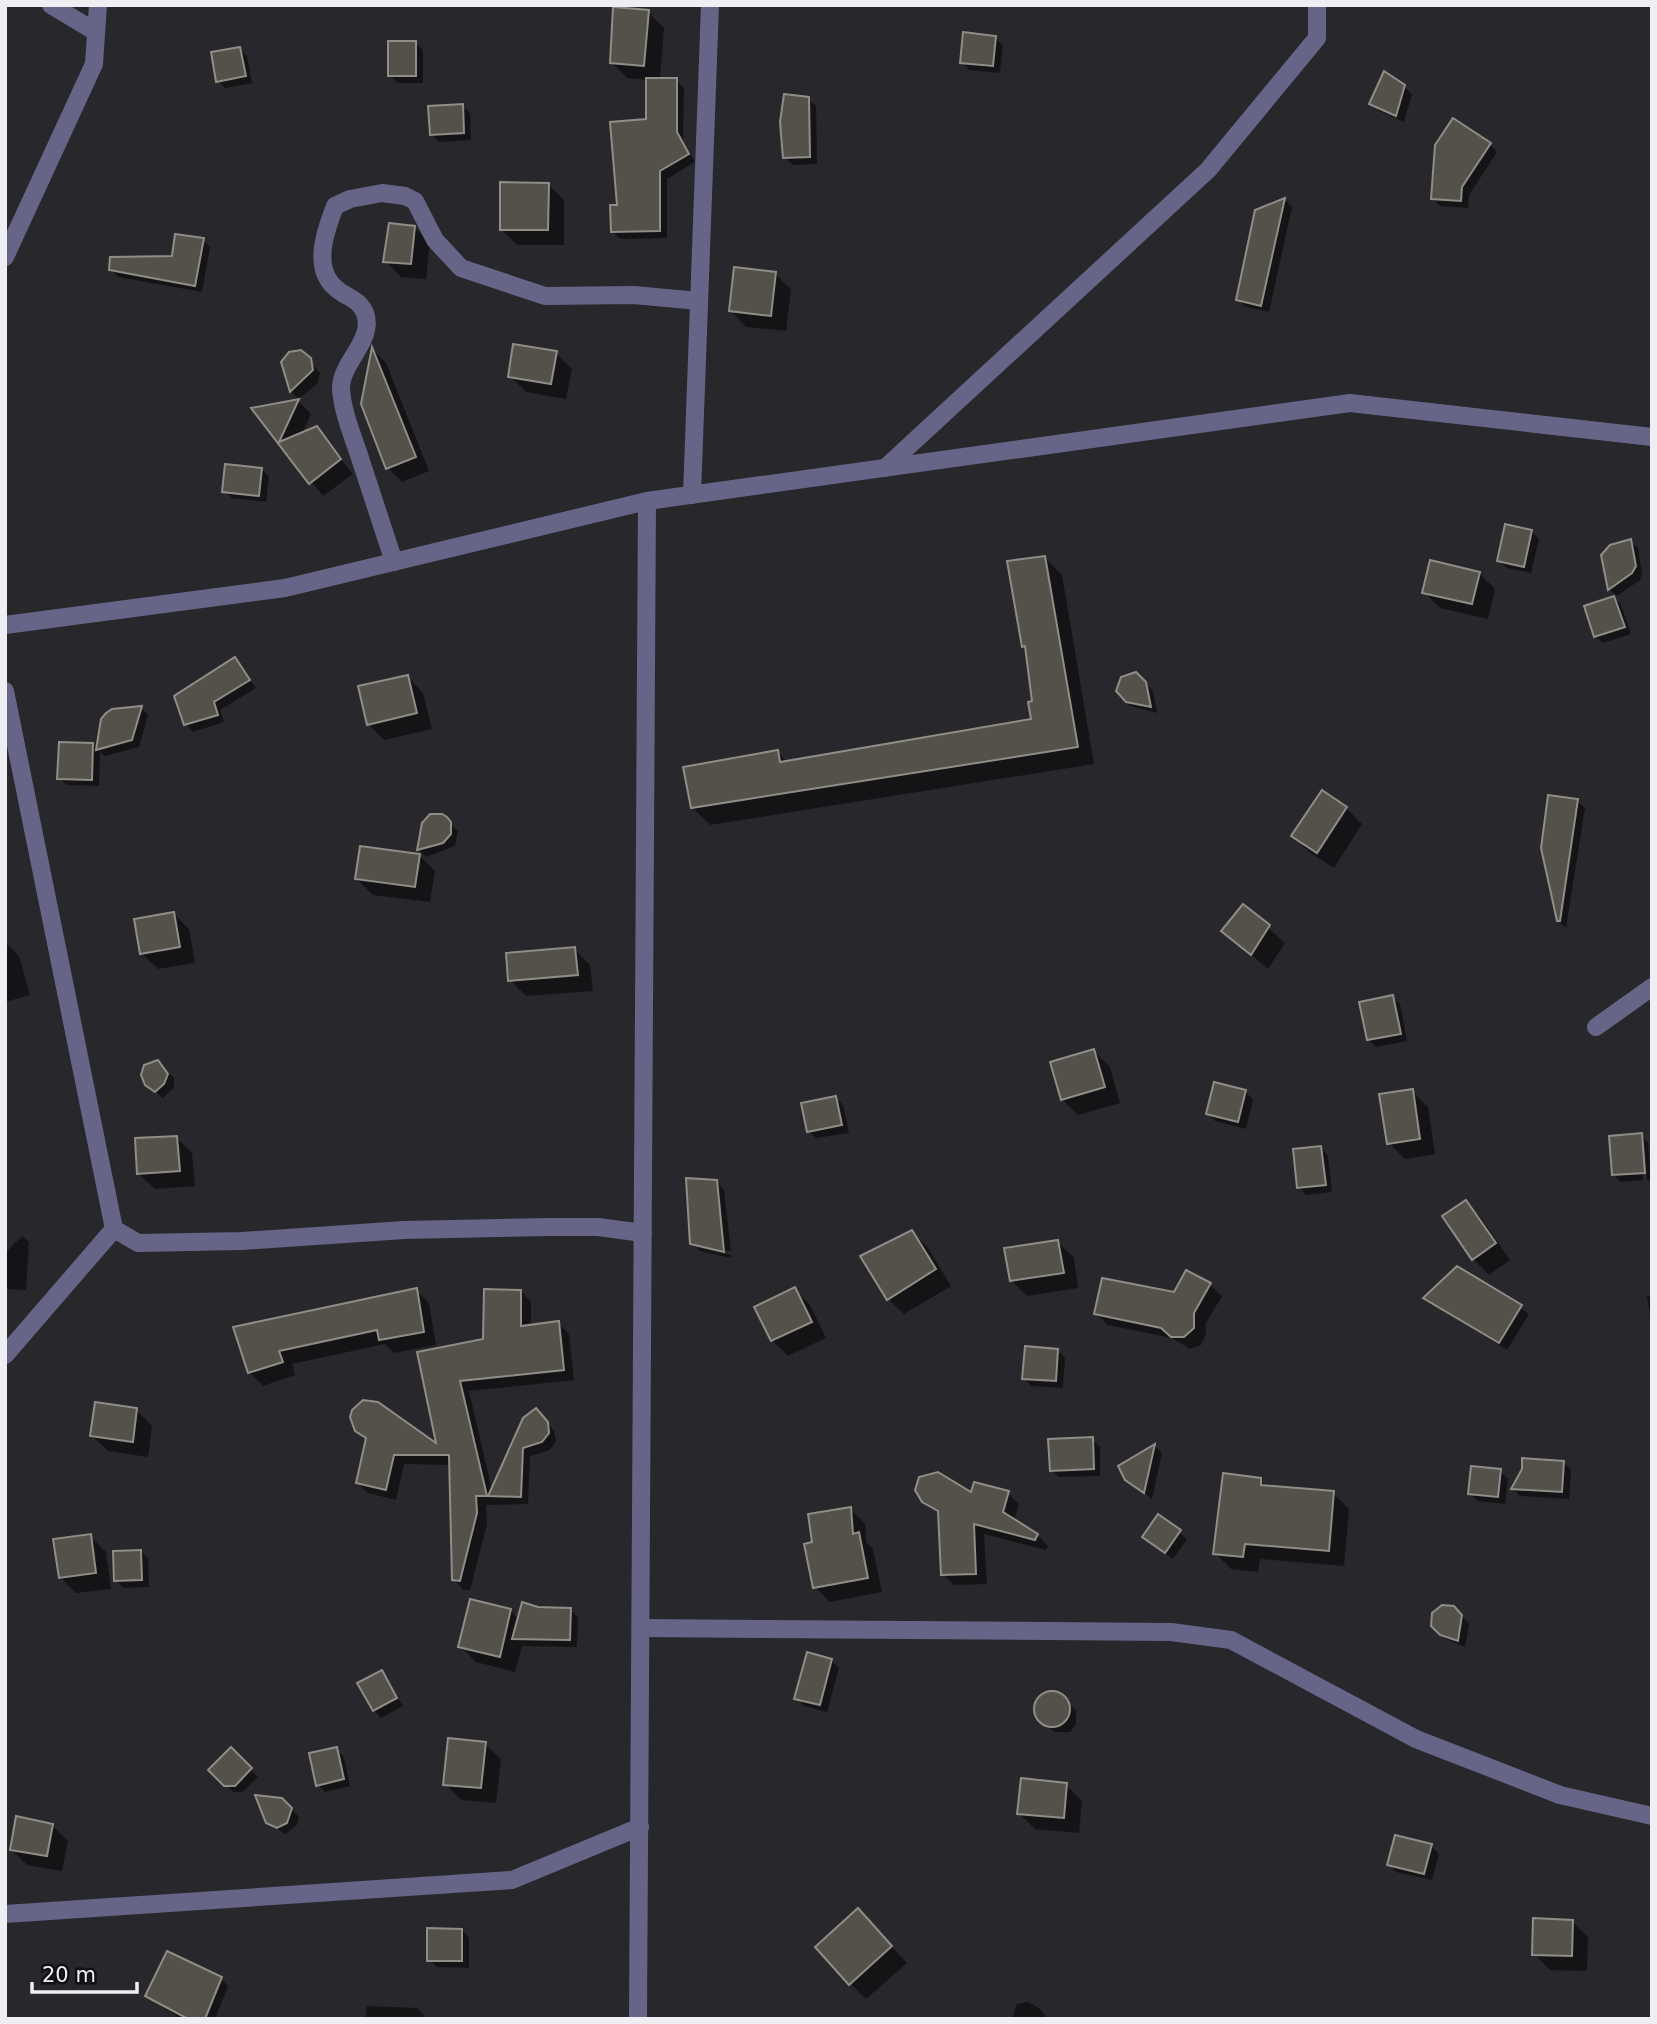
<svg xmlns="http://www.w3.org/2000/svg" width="1657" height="2024" font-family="'DejaVu Sans',sans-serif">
<rect width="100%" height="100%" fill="#27272c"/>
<!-- shadow -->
<g fill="#0007">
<path d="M648,12L664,28L660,80H676L684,88L683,141L695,162L667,179V238L620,239L612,231L647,120L648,80L627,78L611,62Z"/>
<path d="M995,38L1003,45L1000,73L969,70L962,62Z"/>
<path d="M415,43L423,50V83H397L390,75Z"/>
<path d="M239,48L247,56L252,83L225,88L218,81Z"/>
<path d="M1404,87L1412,94L1404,122L1379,111L1371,103Z"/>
<path d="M808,99L816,106L817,164L793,165L785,158Z"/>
<path d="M462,106L470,113L471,140L439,142L432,135Z"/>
<path d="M1490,144L1497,152L1469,195L1468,208L1440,206L1433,199Z"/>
<path d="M548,184L564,200V245H517L501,229Z"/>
<path d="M1285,200L1292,207L1269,312L1246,307L1238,300Z"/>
<path d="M414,227L430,243L426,279L401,277L385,261Z"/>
<path d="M203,240L210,247L202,292L118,277L111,269L173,257Z"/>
<path d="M775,274L791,289L786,331L746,327L731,311Z"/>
<path d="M373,350L386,363L429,471L402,482L388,468Z"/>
<path d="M556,353L572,369L566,399L526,392L510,376Z"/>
<path d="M285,357L309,360L320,373L317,384L298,399L291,391L282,368Z"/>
<path d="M298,401L311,414L302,434L316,429L353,474L323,496L255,410Z"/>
<path d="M262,469L269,477L266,502L232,498L224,491Z"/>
<path d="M1531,531L1539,539L1531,573L1507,568L1499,561Z"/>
<path d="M1630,541L1638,548L1642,574L1640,580L1617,596L1609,589Z"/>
<path d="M1044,557L1062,575L1094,764L710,825L692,807L778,752L788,763L1033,721L1034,703L1027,649L1023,646Z"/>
<path d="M1479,573L1495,589L1488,619L1440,608L1424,592Z"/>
<path d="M1614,598L1621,605L1631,634L1603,643L1596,636Z"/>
<path d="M235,659L256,688L220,710L224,722L193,732L186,724Z"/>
<path d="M1135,674L1153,691L1157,713L1130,706L1122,698Z"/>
<path d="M408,677L423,693L432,729L384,740L368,724Z"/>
<path d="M141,708L148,715L139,747L105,756L100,752L99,786L67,785L59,778L92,745L97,750L103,720Z"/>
<path d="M1577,801L1585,808L1566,928L1558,921Z"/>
<path d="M1346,808L1362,824L1334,868L1309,852L1293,836Z"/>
<path d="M441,815L458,831L455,846L426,857L419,850L423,824Z"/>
<path d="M419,855L435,871L430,902L373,895L357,879Z"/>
<path d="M1243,906L1285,943L1268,969L1224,931Z"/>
<path d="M173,913L189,929L195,963L158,969L142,954Z"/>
<path d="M5,942L19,956L30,995L5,1002Z"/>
<path d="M574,949L590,965L593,991L526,996L510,980Z"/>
<path d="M1393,997L1400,1004L1407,1041L1376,1047L1368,1039Z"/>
<path d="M1094,1051L1110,1067L1120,1103L1078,1115L1062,1099Z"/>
<path d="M157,1062L174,1078V1087L163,1098L151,1088Z"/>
<path d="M1215,1084L1246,1092L1253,1100L1246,1129L1215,1121L1208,1113Z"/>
<path d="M1412,1091L1428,1107L1435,1154L1405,1159L1389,1143Z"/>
<path d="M836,1098L843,1105L849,1133L816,1138L808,1131Z"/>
<path d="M1641,1135L1648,1143L1651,1180H1647L1644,1141H1640L1643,1180L1621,1182L1614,1175Z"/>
<path d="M176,1137L192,1153L195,1186L155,1189L139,1174Z"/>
<path d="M1321,1148L1328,1156L1332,1192L1306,1195L1299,1187Z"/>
<path d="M716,1182L724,1190L731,1251L696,1244V1247L731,1255V1258L700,1251L692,1243Z"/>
<path d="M1465,1202L1481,1218L1510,1260L1489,1275L1473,1259Z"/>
<path d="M912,1232L928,1248L951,1286L904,1314L888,1299Z"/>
<path d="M22,1236L29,1242L26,1290L5,1289V1253Z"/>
<path d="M1058,1242L1074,1258L1078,1288L1027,1296L1011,1280Z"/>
<path d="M1457,1268L1529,1314L1507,1350L1425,1298Z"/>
<path d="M1187,1272L1210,1285L1222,1296L1205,1325L1206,1334L1201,1345L1190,1349L1172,1338L1108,1325L1096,1314L1174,1294Z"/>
<path d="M794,1289L810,1305L826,1338L788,1356L772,1340Z"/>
<path d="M416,1290L429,1303L436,1345L394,1353L385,1344L292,1364L295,1375L263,1386L249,1372L235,1328Z"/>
<path d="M521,1291L531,1302V1326L558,1323L569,1334L574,1380L469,1391L492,1490L544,1417L554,1431L556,1441L550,1450L530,1456L528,1504L486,1505L487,1524L470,1590H464L453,1579L451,1465L404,1464L396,1500L368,1493L357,1483L367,1440L356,1430L438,1447L419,1353L485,1340Z"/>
<path d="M1647,1296H1652V1328Z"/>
<path d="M1057,1350L1065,1358L1063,1388L1031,1386L1024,1378Z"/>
<path d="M136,1410L152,1426L148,1457L108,1451L92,1436Z"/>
<path d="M1092,1439L1100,1447V1476L1059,1477L1052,1470Z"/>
<path d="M1155,1446L1162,1453L1152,1499L1127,1479L1120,1466Z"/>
<path d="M1563,1462L1571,1470L1569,1499L1520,1496L1513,1489Z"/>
<path d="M1500,1471L1508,1479L1505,1504L1478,1501L1470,1494Z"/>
<path d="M938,1473L972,1495L1008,1493L1019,1504L1014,1521L1037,1535L1048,1546L1046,1550L984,1534L987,1584L954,1585L943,1574L940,1514L919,1496L918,1484L925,1475Z"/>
<path d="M1260,1480L1268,1488L1333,1493L1349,1509L1344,1566L1260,1559L1258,1572L1231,1569L1215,1553Z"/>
<path d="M850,1509L865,1524L866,1542L873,1549L882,1592L830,1602L815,1587L814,1543Z"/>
<path d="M1158,1516L1187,1539L1173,1559L1144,1537Z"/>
<path d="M90,1536L106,1552L111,1589L76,1593L60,1577Z"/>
<path d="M141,1551L148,1559L149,1587L123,1588L116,1580Z"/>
<path d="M472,1601L511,1611L519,1620L537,1609L571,1610L578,1618L577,1647L522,1646L515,1672L476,1662L460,1646Z"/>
<path d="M1462,1616L1469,1624L1465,1647L1444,1638L1436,1630Z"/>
<path d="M832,1661L839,1668L827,1712L804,1706L796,1698Z"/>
<path d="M381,1672L403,1706L381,1718L374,1710Z"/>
<path d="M1047,1693L1060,1694L1076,1711V1724L1070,1732H1054L1037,1714L1038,1701Z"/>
<path d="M485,1744L501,1759L496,1803L461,1800L445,1784Z"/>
<path d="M336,1749L344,1757L350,1786L325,1792L318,1785Z"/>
<path d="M231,1750L258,1777L243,1792H233L211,1770Z"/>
<path d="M1066,1785L1082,1801L1079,1833L1035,1829L1019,1813Z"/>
<path d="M281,1799L299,1817L297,1825L285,1834L267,1822Z"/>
<path d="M52,1825L68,1841L62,1871L27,1865L11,1849Z"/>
<path d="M1431,1846L1439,1854L1432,1880L1396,1872L1389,1864Z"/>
<path d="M1572,1921L1588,1937L1587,1971L1550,1970L1534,1954Z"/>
<path d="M873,1927L907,1963L866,1999L850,1983Z"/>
<path d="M462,1930L469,1938V1968L437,1967L429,1960Z"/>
<path d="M221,1979L228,1986L215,2019H181L147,1996Z"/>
<path d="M1028,2002L1039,2008L1048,2019H1012L1017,2004Z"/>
<path d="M367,2006L417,2008L427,2019H366Z"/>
</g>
<!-- building -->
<g fill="#54514b" stroke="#908d87" stroke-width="2">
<path d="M613,7L649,10L644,66L610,63Z"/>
<path d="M963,32L996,36L993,66L960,63Z"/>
<rect x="388" y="41" width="28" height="35"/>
<path d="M240,47L246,76L216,82L211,52Z"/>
<path d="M1384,71L1405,85L1396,116L1369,104Z"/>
<path d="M646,78H677V132L689,154L660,171V231L611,232L610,205H617L610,122L646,119Z"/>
<path d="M784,94L809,97L810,157L783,158L780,122Z"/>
<path d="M463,104L464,133L430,135L428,106Z"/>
<path d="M1453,118L1491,143L1462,187L1461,201L1431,199L1435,145Z"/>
<path d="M500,182L549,183L548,230H500Z"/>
<path d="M1285,198L1261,306L1236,300L1255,210Z"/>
<path d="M389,223L415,226L411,264L383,262Z"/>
<path d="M175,234L204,238L195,286L109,270L110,257L172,256Z"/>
<path d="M734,267L776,272L771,316L729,311Z"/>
<path d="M513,344L557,351L551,384L508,377Z"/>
<path d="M372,347L416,457L386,469L361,404Z"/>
<path d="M301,350L311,358L313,370L290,392L281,362L289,352Z"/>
<path d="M299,399L279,442L317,426L341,459L309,484L251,408Z"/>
<path d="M225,464L262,468L259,496L222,492Z"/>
<path d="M1505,524L1532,530L1524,567L1497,561Z"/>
<path d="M1631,539L1636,566L1632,573L1608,590L1601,555L1610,545Z"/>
<path d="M1045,556L1078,747L691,808L683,767L778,750L780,762L1031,719L1028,702L1032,701L1025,646L1022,647L1007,561Z"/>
<path d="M1430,560L1480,572L1472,604L1422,593Z"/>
<path d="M1614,596L1625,627L1594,637L1584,606Z"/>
<path d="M235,657L250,680L214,702L218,715L184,725L174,696Z"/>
<path d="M1136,672L1146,682L1151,707L1126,702L1116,691L1121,677Z"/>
<path d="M408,675L417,713L367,725L358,686Z"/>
<path d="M142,706L132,740L96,750L101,719L106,713L112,709Z"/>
<path d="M59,742L93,743L92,780L57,779Z"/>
<path d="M1322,790L1347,807L1317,853L1291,836Z"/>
<path d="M1548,795L1578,799L1560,921H1557L1541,848Z"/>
<path d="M430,814H442L447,817L451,822V834L443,843L417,850L422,823Z"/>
<path d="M360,846L420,854L415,887L355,879Z"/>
<path d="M1243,904L1270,925L1251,955L1221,931Z"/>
<path d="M174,912L180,947L140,954L134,919Z"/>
<path d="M575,947L578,975L508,981L506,953Z"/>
<path d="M1393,995L1401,1034L1367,1040L1359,1002Z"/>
<path d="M1094,1049L1105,1087L1061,1100L1050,1062Z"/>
<path d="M158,1060L168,1074L164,1084L155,1092L145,1085L141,1075L144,1065Z"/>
<path d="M1214,1082L1246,1090L1238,1122L1206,1114Z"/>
<path d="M1413,1089L1420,1139L1387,1144L1379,1094Z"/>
<path d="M836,1096L842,1125L807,1132L801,1103Z"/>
<path d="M1642,1133L1645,1173L1612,1175L1609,1136Z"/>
<path d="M177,1136L180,1171L137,1174L135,1138Z"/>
<path d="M1321,1146L1326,1185L1297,1188L1293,1149Z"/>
<path d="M686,1178L717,1180L724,1252L690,1244Z"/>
<path d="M1466,1200L1496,1243L1472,1260L1442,1216Z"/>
<path d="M912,1230L936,1269L887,1300L860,1256Z"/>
<path d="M1058,1240L1064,1273L1010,1281L1004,1248Z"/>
<path d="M1457,1266L1522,1305L1499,1343L1423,1298Z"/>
<path d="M1186,1270L1211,1283L1194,1313V1328L1184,1337H1171L1161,1328L1094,1314L1102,1278L1174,1292Z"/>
<path d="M795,1287L812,1322L771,1341L754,1307Z"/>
<path d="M417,1288L424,1332L379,1340L377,1330L279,1351L283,1362L248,1373L233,1327Z"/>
<path d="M484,1289L521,1290V1326L559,1321L564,1370L460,1381L487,1496H476L477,1513L460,1581L452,1580L449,1455H394L386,1490L356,1483L366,1438L355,1431L350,1417L352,1410L363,1400L378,1402L436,1443L417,1352L483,1339Z"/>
<path d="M1025,1346L1058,1349L1056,1381L1022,1379Z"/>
<path d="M95,1402L137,1408L133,1442L90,1436Z"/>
<path d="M536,1408L548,1422L549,1433L542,1442L523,1448L521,1497L488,1496L523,1418Z"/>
<path d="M1093,1437L1094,1469L1050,1471L1048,1439Z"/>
<path d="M1155,1444L1144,1493L1125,1480L1118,1466Z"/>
<path d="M1522,1458L1564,1461L1562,1492L1511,1489L1522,1469Z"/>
<path d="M1471,1466L1501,1469L1498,1497L1468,1494Z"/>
<path d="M938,1472L971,1492L974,1482L1009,1491L1003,1512L1038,1534L1035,1540L974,1524L976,1574L941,1575L938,1511L922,1502L915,1490L919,1477Z"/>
<path d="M1223,1473L1261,1478V1485L1334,1491L1329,1551L1245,1544L1243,1557L1213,1554Z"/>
<path d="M851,1507L853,1534L859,1532L868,1578L813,1588L804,1544L812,1542L808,1514Z"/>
<path d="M1158,1514L1181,1530L1165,1553L1142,1537Z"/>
<path d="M91,1534L96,1573L59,1578L53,1539Z"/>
<path d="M141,1550L142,1580L114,1581L113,1551Z"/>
<path d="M470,1599L511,1609L500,1657L458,1647Z"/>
<path d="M522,1602L538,1607L571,1608L570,1640L512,1639Z"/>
<path d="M1442,1605L1454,1606L1462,1615L1458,1641L1440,1635L1431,1626L1432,1613Z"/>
<path d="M807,1652L832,1659L820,1705L794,1699Z"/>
<path d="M382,1670L397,1698L373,1711L357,1683Z"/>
<circle cx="1052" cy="1709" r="18"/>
<path d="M448,1738L486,1742L481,1788L443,1785Z"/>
<path d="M231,1747L252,1768L235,1786H224L208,1770Z"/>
<path d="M337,1747L344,1779L316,1786L309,1753Z"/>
<path d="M1021,1778L1067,1783L1064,1818L1017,1814Z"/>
<path d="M255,1795L282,1798L292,1808L287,1823L277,1828L266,1823Z"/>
<path d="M16,1816L53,1824L47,1856L10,1850Z"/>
<path d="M1395,1835L1432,1844L1424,1874L1387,1865Z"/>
<path d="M858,1908L892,1946L849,1985L815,1947Z"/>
<path d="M1533,1918L1573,1920L1572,1956L1532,1955Z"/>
<path d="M427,1928L462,1929V1961H427Z"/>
<path d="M167,1951L222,1977L205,2019H188L145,1996Z"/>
</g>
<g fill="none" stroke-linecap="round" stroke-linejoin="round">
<!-- minor -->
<g stroke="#666587" stroke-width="18">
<path d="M51,5L96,32"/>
<path d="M5,257L94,64L98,5"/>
<path d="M885,468L1208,170L1317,38V5"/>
<path d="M692,495L710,5"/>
<path d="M394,562C382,526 371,491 359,455C352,434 342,410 341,388C341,362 375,340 365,313C359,299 348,298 338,290C311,270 325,232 335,206L350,199L382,193L405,196L415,201L435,240L461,268L545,296L634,295L699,301"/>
<path d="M5,625L285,588L647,501L1350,403L1652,437"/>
<path d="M5,691L114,1229L5,1355"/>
<path d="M1596,1027L1652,987"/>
<path d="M114,1229L138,1243L242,1241L404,1230L549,1227H598L643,1233"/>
<path d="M641,1628L1171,1632L1231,1640L1416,1739L1560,1795L1652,1816"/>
<path d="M5,1914L512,1880L640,1827"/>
<path d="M638,2019L647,501"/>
</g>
</g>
<!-- border -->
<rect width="1657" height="2024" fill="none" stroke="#efeff3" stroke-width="14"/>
<!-- scale -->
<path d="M32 1982v10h105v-10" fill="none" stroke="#efeff3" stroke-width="3.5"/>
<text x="42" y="1982" font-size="21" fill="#efeff3" stroke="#101013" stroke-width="5" paint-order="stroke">20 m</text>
</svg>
